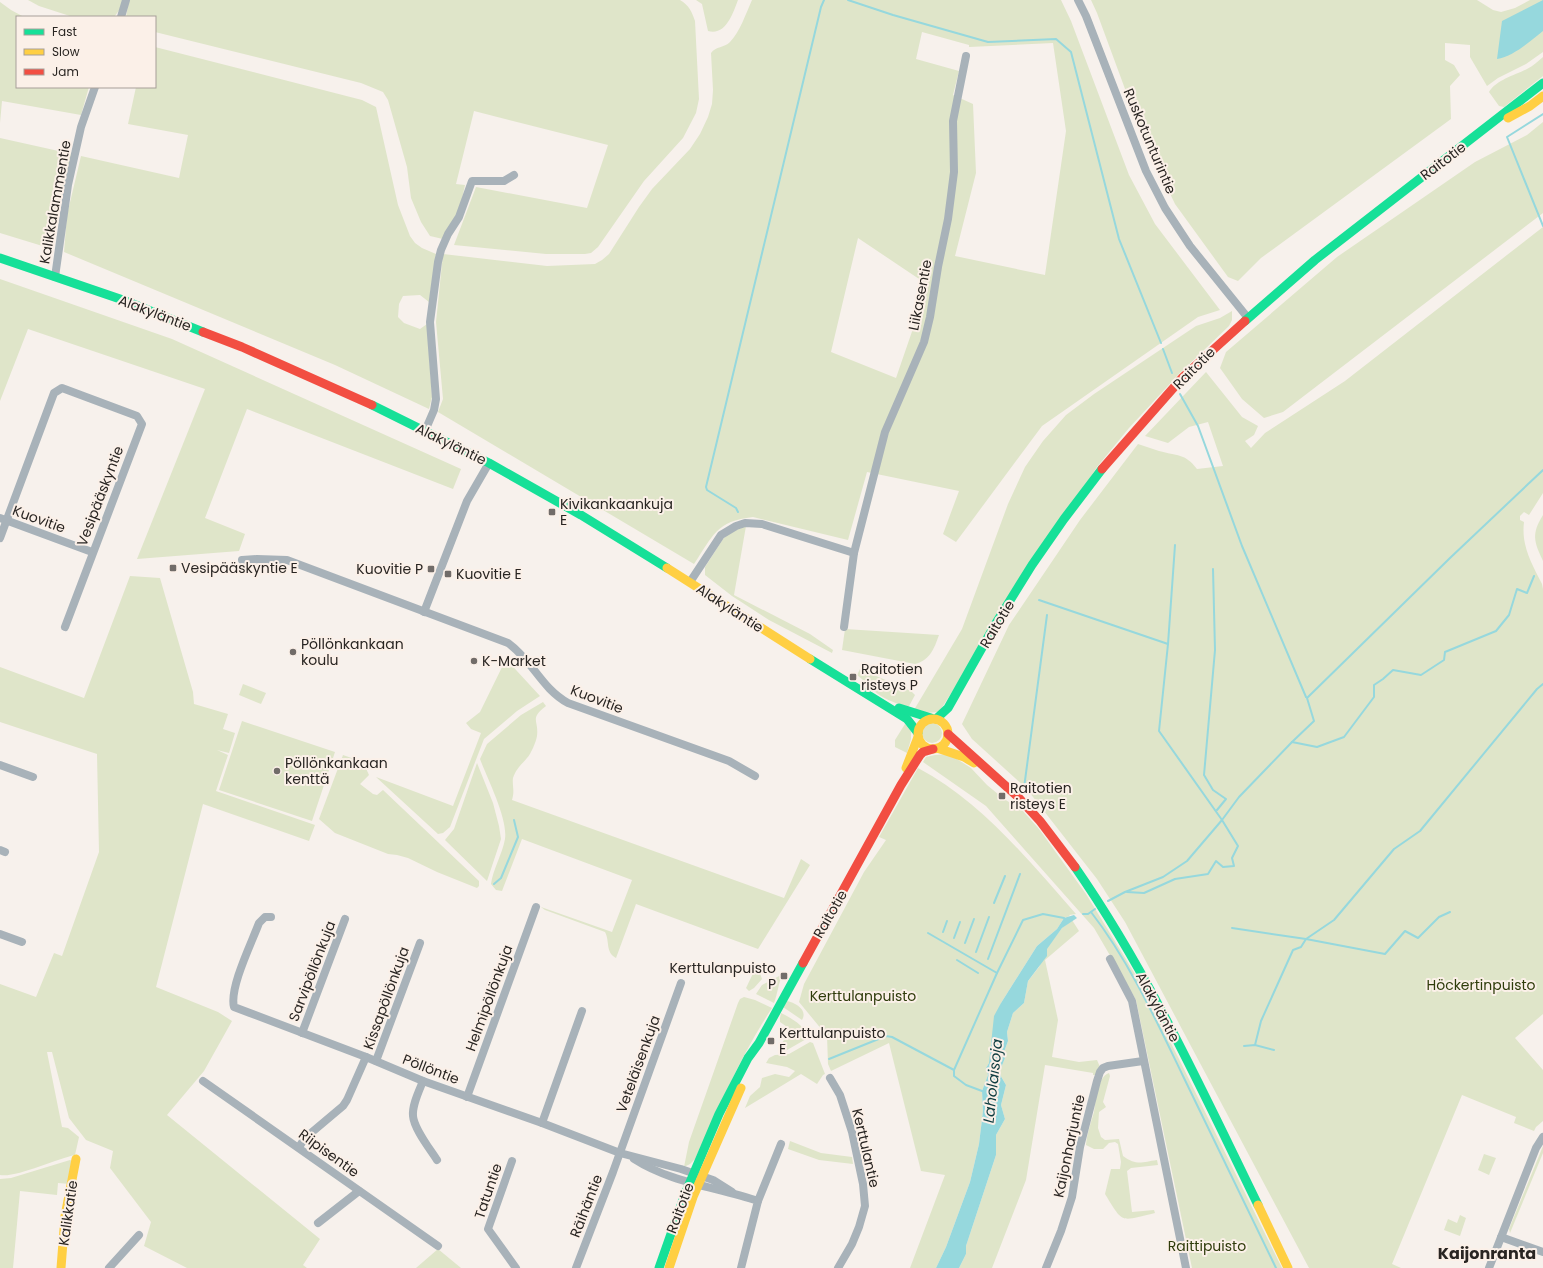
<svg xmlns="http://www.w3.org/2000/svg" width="1543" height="1268" font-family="Poppins,sans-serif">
<rect width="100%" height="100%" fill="#f7f1ec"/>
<!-- green -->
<g fill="#dfe5c9" fill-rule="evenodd">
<path d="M28,0H122L121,8L114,17H73L39,6Z"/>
<path d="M129,0H680C689,5 692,12 695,21L699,99L696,113L683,138L644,181L598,247L591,253L585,254H546L454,245L476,187L587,208L608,145L474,111L456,184L465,185L460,208L443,239L430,236L421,222L411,198L407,167L388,100L383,92L361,83L155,32V17H126Z"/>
<path d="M696,0H738C733,13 726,36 708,31L702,4Z"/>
<path d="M752,0H1061L1071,21L1129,175L1155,224L1220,310L1198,317L1042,426L956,542L943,534L959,491L867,472L848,540L753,517C716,521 713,536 694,564L438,412L443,399L436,322L443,254L547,266L595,264L602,260L609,254L639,207L652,189L690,149L700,134L708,117L712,104L713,90L711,53C716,46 724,48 730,42C740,32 746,13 752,0ZM922,32L969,45V47L1053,43L1066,131L1045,275L955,256L976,173L973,104L953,95L959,71L916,59ZM858,238L928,285L896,378L831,352Z"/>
<path d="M1091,0H1477L1493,10L1501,12L1515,8L1530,0H1543V52L1526,64L1498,78L1487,86L1470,57V45L1445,43V60L1454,65L1460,75L1450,86L1451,119L1261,258L1238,281L1228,277L1175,204L1142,135L1097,13Z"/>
<path d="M0,2L11,10L24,17H17V87H89L81,115L2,101L0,123Z"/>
<path d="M155,47L362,100L376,107L398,205L410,236L415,243L422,248L436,254L429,302L420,295L403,296L399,304L398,317L404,323L420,329L427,324L432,397L429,409L335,365L64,252L67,215L81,156L179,178L188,135L128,124L136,87H155Z"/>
<path d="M1543,57V76L1504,107L1499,106L1489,92C1496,80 1515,75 1527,69C1533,66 1538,61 1543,57Z"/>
<path d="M1543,122V213L1283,412L1264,418L1242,399L1220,368L1226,352L1337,257L1475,162L1527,135Z"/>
<path d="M0,138L72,154L49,248L0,233Z"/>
<path d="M1543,227V493L1529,515L1524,512L1520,516V520L1524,522C1521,546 1532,564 1542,584L1543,589V1014L1515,1038L1543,1070V1121L1536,1127L1534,1131L1514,1123L1516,1117L1462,1095L1392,1264L1401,1268H1309L1125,922L1097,879L1026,788L972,739L962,724L1009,625L1080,520L1138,444C1145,446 1152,449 1159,451C1177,456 1185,453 1197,469L1223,466L1208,422L1189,427L1168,443L1145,436L1206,372L1242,417L1258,426L1254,435L1245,441L1251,448L1265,433L1345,381Z"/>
<path d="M0,279L172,339L461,469L453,489L247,409L205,518L245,534L239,551L137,559L205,389L28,329L0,401Z"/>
<path d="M1232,311V320L1229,326L1179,374L1129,428L1097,467L939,712L925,713L914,710L962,629L1008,504L1025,467L1043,441L1066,415L1094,394L1196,326L1220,318Z"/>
<path d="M1543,515V561C1534,542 1531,534 1543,515Z"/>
<path d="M746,526L734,595L810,634L833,650L832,653L769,620L732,596L705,575V567L723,539L729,533Z"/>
<path d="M130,576L160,578L193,692L194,704L228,714L223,729L235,733L229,753L217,750L228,755L216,791L315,825L309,841L203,804L156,987L218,1012L232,1021L204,1071L167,1115L320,1239L303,1265L307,1268H187L144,1246L151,1222L110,1168L113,1151L86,1140L69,1118L52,1052H47L62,1127L68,1128L79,1137L75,1155C56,1159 16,1178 0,1175V984L36,997L54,953L62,956L99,852L97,754L0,722V667L84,698Z"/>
<path d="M845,629L939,635C934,649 930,660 915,664L842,650Z"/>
<path d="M506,659L540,696L517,711L484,739L450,827L443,833L438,834L376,777L453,806L481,733L471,729L466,723L480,712Z"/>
<path d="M860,669L911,691L915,695L908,708C896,703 880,698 871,688C866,682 863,680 857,675Z"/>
<path d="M243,684L266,693L261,704L239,695Z"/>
<path d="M543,702L546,706C529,719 539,720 537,736C536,742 531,754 527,758C521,765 516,769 513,778C512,785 515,791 512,800L784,898L801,859L810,865L758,949L636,904L616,958C605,952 610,941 605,932L545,910L541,907L612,932L632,880L522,839L502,891L496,890L491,884C493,869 502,855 505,839C508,819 488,780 480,759L487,744L521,715Z"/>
<path d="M242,721L335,752L312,821L219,790Z"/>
<circle cx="932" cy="733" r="10"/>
<path d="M905,724L911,731V739L907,753L895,747V740Z"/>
<path d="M949,754L971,768L987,785L1004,799L1022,810L1039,829L1086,894L1138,979L1178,1057L1282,1268H1192L1136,1000L1094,928L986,806L923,762L926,757L935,755Z"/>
<path d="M343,755L363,762L369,775L360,784L373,794L377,795L383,790L479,881V886L477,888L437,872L408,858L397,855L388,854L335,833L319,819Z"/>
<path d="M477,763L493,803L499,826L501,839L487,881L445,840L454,829Z"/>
<path d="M918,768C982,802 1028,860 1076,914L1069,915L1070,916L1064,918L1057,929L1037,946L1001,1003L989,1063L986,1068L988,1075L982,1091L983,1111L979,1144L970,1182L946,1247L936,1268H910L945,1175L921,1171L889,1043L831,1071L828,1064L827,1036L799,1002L804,984L864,872L886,840L879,837Z"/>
<path d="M1072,920L1079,931L1045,960L1058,1020L1052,1057L1079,1062L1097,1060L1100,1067L1096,1075H1093V1073L1045,1065L1026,1180L992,1268H959L966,1254V1246L996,1155V1135L1005,1119L1001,1105L1006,1085L999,1073L1005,1058L1004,1052L1008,1041L1007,1032L1013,1013L1024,1003L1028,981L1039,967L1046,949L1062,928Z"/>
<path d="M757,965L762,979L754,988L749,991L746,988L747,986Z"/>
<path d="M783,974C778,983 778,993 774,1003L756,994L762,985Z"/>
<path d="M744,997L755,1000L772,1008C741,1055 719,1107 695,1159L690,1164L684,1167L689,1142L738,1003L740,999Z"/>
<path d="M787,1001C796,1003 808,1010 802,1020L783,1007Z"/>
<path d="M781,1013C791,1018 806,1026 808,1038L787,1050L780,1052L783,1041L794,1034L793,1031L780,1022V1018Z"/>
<path d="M810,1042L813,1043L825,1074L823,1075L817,1084L801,1074L745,1108L750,1096L760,1087L762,1078L775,1074L789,1077L795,1071L787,1067L766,1063L769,1058L775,1055L789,1054Z"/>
<path d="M1109,1073L1110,1076L1103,1102L1106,1107L1099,1112L1098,1128L1101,1137L1105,1140L1119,1139L1123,1156C1137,1166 1142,1162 1157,1160L1158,1165L1131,1168L1127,1171L1132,1212L1154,1210L1155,1213C1120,1221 1124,1225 1105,1194L1111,1169H1120L1121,1162L1118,1144L1115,1142L1109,1143L1103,1149H1094L1086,1145C1087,1133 1091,1123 1094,1112C1096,1101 1097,1077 1109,1073Z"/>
<path d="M790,1141L821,1153L852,1157L853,1164L819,1160L788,1149Z"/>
<path d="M1543,1146V1153L1510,1233L1509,1229Z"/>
<path d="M1484,1154L1496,1158L1489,1175L1478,1170Z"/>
<path d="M70,1160L72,1161L70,1184L58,1183L57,1195L20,1191L13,1268H0V1179L11,1178Z"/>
<path d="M1460,1215L1466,1218L1460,1236L1444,1230L1448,1219L1457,1223Z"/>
<path d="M438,1249L461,1268H416Z"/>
</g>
<!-- water -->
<g fill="#96d8dd">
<path d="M1543,0V31C1529,42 1514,56 1497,59L1502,21Z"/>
<path d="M1074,915L1077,918L1062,928L1047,949V956L1028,981L1024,1003L1013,1013L1007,1032L1008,1041L1004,1052L1005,1058L999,1073L1006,1085L1001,1105L1005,1119L996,1135V1155L966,1246V1254L959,1268H936L946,1247L970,1182L979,1144L983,1111L982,1091L988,1075L986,1068L989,1063L994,1016L1001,1003L1037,946L1057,929L1064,918Z"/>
</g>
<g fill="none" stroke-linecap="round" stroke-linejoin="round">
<!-- stream -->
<g stroke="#96d8dd" stroke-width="2">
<path d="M848,0L893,15L988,42L1056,39L1071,52L1119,239L1161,343"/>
<path d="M1543,114L1507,137L1543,226"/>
<path d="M1163,349L1172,373"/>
<path d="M1180,394L1198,426L1242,546L1306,697"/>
<path d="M738,512L736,508L707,490L706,487L821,7L824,0"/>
<path d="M1213,569L1215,650L1204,775L1213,790L1226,799L1217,810"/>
<path d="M1039,600L1168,644"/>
<path d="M1292,742L1314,721L1307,698L1450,558L1543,470"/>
<path d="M1024,788L1047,615"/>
<path d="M494,884L501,878L518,837L514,820"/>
<path d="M1127,892L1144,893L1175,879L1208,874L1216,861L1223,867L1234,866L1232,858L1238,846L1222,820L1159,731L1168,644L1175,545"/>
<path d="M1108,901L1125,892L1163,877L1187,861L1222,820L1239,797L1292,742L1317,747L1344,737L1374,697V685L1383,679L1393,670L1421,675L1444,660L1445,652L1496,631L1509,615L1517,589L1527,593L1534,576"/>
<path d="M994,903L1005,876"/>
<path d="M1091,912C1129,961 1156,1020 1183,1076C1214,1140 1245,1204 1276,1268"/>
<path d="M1083,914H1088L1095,909"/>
<path d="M1232,928L1306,939L1385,954L1405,931L1418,938L1439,917L1450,912"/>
<path d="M943,932L947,921"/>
<path d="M928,933L997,973"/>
<path d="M954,938L960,922"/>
<path d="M965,943L974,919"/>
<path d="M976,952L989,917"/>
<path d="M988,959L1020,874"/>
<path d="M957,960L978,973"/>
<path d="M1255,1045L1261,1021L1293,950L1301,947L1306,939L1334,920L1394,849L1420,831L1537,689L1543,684"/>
<path d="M1244,1046L1255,1045L1274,1050"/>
<path d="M829,1059L886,1036L892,1037L954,1070"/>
<path d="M982,1091L966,1085L954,1076V1070L997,973L1023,920L1043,914L1064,918"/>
</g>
<!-- street -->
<g stroke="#a8b2b9" stroke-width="8">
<path d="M1078,0L1086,16L1146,171L1165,208L1190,246L1248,318"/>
<path d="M121,17L126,0"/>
<path d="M55,277L68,185L81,127L95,87"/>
<path d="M425,431L434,410L436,399L430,322L438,262L441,250L448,234L459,217L472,181H504L514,175"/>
<path d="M0,518L92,552"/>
<path d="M0,538L54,393L62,388L137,416L142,424L65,627"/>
<path d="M242,560L257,559L287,560L508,643C533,661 541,688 568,703L729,761L755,776"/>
<path d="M690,582L721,535L736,526L745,523L762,524L854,553L885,432L924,342L930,317L938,267L948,219L954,172L953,121L966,56"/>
<path d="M424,612L467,501L489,463"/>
<path d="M844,627L854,553"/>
<path d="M0,765L33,777"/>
<path d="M0,850L5,852"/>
<path d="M271,917H265L259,923C252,942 229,988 234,1007L366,1057L423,1081L542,1123L620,1153L681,1169L713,1180L732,1192"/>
<path d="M0,934L22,942"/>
<path d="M1110,959L1132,1001L1186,1268"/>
<path d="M302,1033L345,919"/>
<path d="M376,1061L420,943"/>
<path d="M830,1078L840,1095L852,1132L863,1184L865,1206L859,1227L852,1244L838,1268"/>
<path d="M203,1081L438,1246"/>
<path d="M423,1081C419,1091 412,1105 413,1116C414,1129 430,1149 437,1160"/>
<path d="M467,1097L536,907"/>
<path d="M542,1123L582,1011"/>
<path d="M299,1147L305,1138L343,1106L347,1100L366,1057"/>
<path d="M634,1159C671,1183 717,1187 758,1201L741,1268"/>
<path d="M512,1161L488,1229L516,1268"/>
<path d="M758,1201L781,1144"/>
<path d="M318,1223L359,1191"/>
<path d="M1501,1237L1543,1252"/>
<path d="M109,1268L139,1235"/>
<path d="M576,1268L613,1172L681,983"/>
<path d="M1046,1268L1061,1231L1072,1197L1080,1147L1097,1081L1100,1072L1103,1068L1108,1066L1143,1061"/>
<path d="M1489,1268L1536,1148L1543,1137"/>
</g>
<!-- fast -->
<g stroke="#16e098" stroke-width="9">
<path d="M0,258L123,300L203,332"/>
<path d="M1245,321L1315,260L1543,83"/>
<path d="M372,405L489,463L581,515L667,568"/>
<path d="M810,659L907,719L918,733"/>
<path d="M899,708L931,718"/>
<path d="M936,719L948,708L996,623L1032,565L1064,519L1102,469"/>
<path d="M1075,867C1148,972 1202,1090 1258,1205"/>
<path d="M659,1268L685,1194L719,1114L748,1058L759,1043L803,963"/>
</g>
<!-- slow -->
<g stroke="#ffcf43" stroke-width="9">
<path d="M1508,118L1530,106L1543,96"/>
<path d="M667,568L810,659"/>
<circle cx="933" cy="734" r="15"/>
<path d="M937,748L964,757L974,763"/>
<path d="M906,768L918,737"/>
<path d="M1258,1205L1288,1268"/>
<path d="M61,1268L65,1216L76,1159"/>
<path d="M669,1268L693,1197L741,1088"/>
</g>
<!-- jam -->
<g stroke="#f24e42" stroke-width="9">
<path d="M203,332L242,347L372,405"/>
<path d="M1102,469L1183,377L1245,321"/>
<path d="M948,734L1018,797L1040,821L1075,867"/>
<path d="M803,963L901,785L920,755L923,752L933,749"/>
</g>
</g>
<!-- markers -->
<g fill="#716c69" stroke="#fbf0e8" stroke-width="1.5">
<rect x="548" y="508" width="8" height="8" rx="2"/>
<rect x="169" y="564" width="8" height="8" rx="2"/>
<rect x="427" y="565" width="8" height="8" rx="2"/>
<rect x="444" y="570" width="8" height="8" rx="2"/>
<circle cx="293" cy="652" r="4"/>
<circle cx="474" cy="661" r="4"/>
<rect x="849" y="673" width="8" height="8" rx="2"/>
<circle cx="277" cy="771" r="4"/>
<rect x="998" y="792" width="8" height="8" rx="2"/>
<rect x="780" y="972" width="8" height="8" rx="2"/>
<rect x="767" y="1037" width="8" height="8" rx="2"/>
</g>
<g text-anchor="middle" stroke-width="4" stroke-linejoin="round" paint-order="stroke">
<!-- street labels -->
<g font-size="14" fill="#292522" stroke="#fbf0e8">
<text transform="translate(1150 141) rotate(67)" y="5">Ruskotunturintie</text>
<text transform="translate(1443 161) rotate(-37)" y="5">Raitotie</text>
<text transform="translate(55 202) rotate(-80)" y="5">Kalikkalammentie</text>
<text transform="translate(920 295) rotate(-79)" y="5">Liikasentie</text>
<text transform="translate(155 313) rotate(21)" y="5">Alakyläntie</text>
<text transform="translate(1194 368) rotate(-45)" y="5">Raitotie</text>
<text transform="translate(451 444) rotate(26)" y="5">Alakyläntie</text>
<text transform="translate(100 496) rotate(-69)" y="5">Vesipääskyntie</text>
<text transform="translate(39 519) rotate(20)" y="5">Kuovitie</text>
<text transform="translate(730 608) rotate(33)" y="5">Alakyläntie</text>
<text transform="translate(997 624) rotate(-59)" y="5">Raitotie</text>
<text transform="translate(597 699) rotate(21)" y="5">Kuovitie</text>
<text transform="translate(830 914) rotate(-60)" y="5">Raitotie</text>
<text transform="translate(312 971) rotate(-69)" y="5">Sarvipöllönkuja</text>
<text transform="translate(386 998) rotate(-70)" y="5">Kissapöllönkuja</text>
<text transform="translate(489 998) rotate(-70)" y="5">Helmipöllönkuja</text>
<text transform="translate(1158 1007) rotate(62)" y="5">Alakyläntie</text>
<text transform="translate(638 1064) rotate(-70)" y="5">Veteläisenkuja</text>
<text transform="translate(431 1069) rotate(21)" y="5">Pöllöntie</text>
<text transform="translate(1069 1146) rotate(-78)" y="5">Kaijonharjuntie</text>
<text transform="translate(866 1148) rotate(77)" y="5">Kerttulantie</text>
<text transform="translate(329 1153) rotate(36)" y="5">Riipisentie</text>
<text transform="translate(488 1191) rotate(-71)" y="5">Tatuntie</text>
<text transform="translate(586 1206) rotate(-69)" y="5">Räihäntie</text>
<text transform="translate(680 1208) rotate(-69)" y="5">Raitotie</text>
<text transform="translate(68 1213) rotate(-82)" y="5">Kalikkatie</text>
</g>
<!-- poi labels -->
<g font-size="14" fill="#292522" stroke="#fbf0e8" text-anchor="start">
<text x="560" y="509">Kivikankaankuja<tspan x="560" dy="16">E</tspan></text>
<text x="181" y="573">Vesipääskyntie E</text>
<text x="423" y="574" text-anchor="end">Kuovitie P</text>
<text x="456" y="579">Kuovitie E</text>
<text x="301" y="649">Pöllönkankaan<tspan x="301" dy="16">koulu</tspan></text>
<text x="482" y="666">K-Market</text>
<text x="861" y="674">Raitotien<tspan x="861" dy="16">risteys P</tspan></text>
<text x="285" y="768">Pöllönkankaan<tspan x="285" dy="16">kenttä</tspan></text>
<text x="1010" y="793">Raitotien<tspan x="1010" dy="16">risteys E</tspan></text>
<text x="776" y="973" text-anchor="end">Kerttulanpuisto<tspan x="776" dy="16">P</tspan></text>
<text x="779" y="1038">Kerttulanpuisto<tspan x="779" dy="16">E</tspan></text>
</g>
<!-- park labels -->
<g font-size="14" fill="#2f3c0b" stroke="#fbf0e8">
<text x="1481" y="990">Höckertinpuisto</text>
<text x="863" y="1001">Kerttulanpuisto</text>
<text x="1207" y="1251">Raittipuisto</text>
</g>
<!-- water labels -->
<g font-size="15" font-style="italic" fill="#0e3c40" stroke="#fbf0e8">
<text transform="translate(993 1081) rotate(-84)" y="5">Laholaisoja</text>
</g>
<!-- quarter labels -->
<g font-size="16" font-weight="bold" fill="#292522" stroke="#fbf0e8">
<text x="1487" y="1259">Kaijonranta</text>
</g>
</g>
<!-- legend -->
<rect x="16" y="16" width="140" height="72" fill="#fbf0e8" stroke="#a79f99"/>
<rect x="24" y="29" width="20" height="6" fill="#16e098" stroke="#a79f99"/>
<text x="52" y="36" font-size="12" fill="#292522">Fast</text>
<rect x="24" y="49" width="20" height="6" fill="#ffcf43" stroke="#a79f99"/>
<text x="52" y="56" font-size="12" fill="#292522">Slow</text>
<rect x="24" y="69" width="20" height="6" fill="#f24e42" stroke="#a79f99"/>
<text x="52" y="76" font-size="12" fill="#292522">Jam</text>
</svg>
